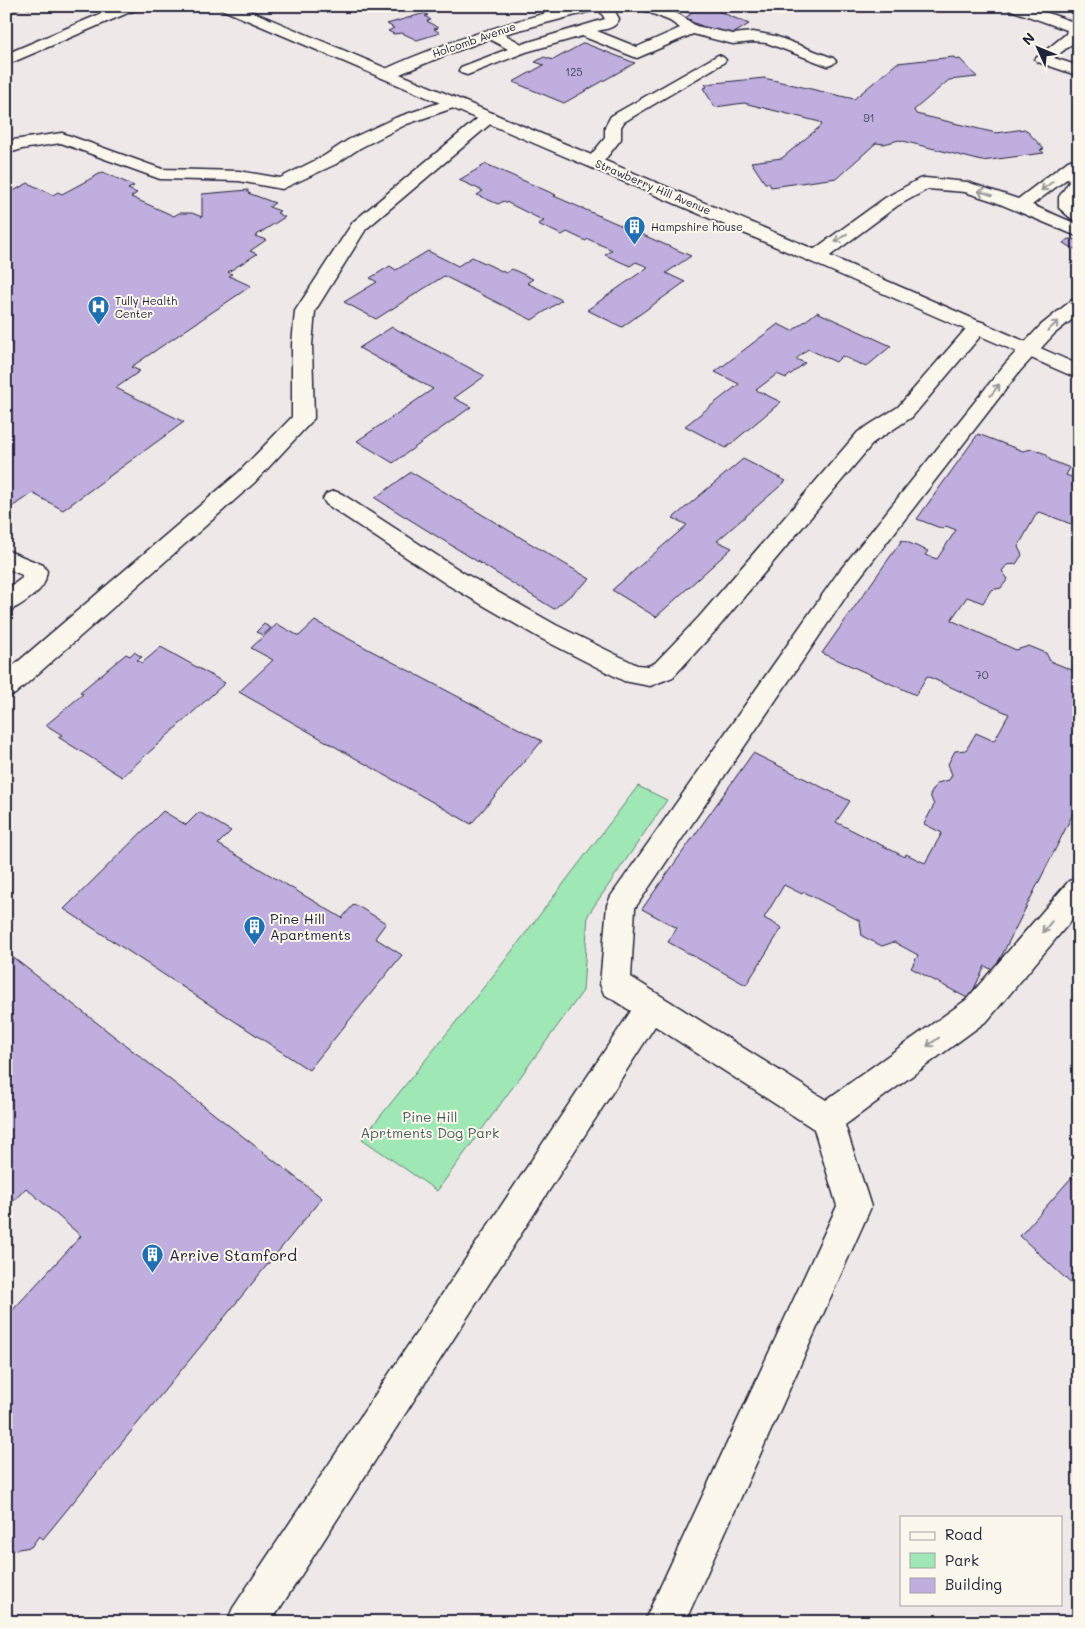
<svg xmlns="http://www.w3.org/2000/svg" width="1085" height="1628" font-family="Mali,sans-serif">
<rect width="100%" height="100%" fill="#efe8e9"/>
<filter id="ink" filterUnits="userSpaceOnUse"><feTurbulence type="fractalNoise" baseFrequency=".02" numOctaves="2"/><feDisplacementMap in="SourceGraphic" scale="10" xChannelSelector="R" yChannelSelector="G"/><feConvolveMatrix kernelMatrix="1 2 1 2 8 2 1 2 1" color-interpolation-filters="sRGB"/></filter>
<g filter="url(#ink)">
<!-- green -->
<path fill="#9fe7b4" stroke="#608478" d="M638,786L667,800L588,915L583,991L437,1191L362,1139L496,972Z"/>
<!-- building -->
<g fill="#bfaede" stroke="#22223b">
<path d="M6,6H36L29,9L23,7L6,15Z"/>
<path d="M756,6H780L771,11Z"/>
<path d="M702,8L709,10L711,8L749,24L731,35L700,27L702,26L689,21L691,20L685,18L691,14L684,11L688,9L695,11Z"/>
<path d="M425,13L428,15L425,16L431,20L427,21L438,28L434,29L440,33L417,40L402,33L394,34L388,31L394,28L387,24Z"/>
<path d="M584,43L635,63L564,103L513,82L544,65L535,62L544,57L553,60Z"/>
<path d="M954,57L956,60L960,59L977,77L949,80L914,110L916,114L996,133L1025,129L1044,149L1040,150L1044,153L982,161L899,140L884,144L876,143L837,178L771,187L769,183H765L751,162L782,158L822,125L820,122L744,103L715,107L703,88L707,87L705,84L764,78L854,99L897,63Z"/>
<path d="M486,164L556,195L554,196L691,256L666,273L685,282L622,327L587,310L648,267L636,262L630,266L605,255L612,250L588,239L586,241L567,232L562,235L538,224L544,221L504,201L498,204L477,195L483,191L459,180Z"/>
<path d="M103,172L134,186L128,189L137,193L131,197L174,216L179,213H192L202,217V194L248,190V193L275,203L269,207L280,211L277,213L285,217L255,236L266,240L250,251L257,254L228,272L232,274L229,276L251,286L131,367L140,371L116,388L184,422L63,510L32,493L6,511V195L28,183L53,195L58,192L62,194Z"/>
<path d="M1068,239L1079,240V251L1063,243Z"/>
<path d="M428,251L458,266L472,257L506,273L512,269L533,279L527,283L562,300L532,320L444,276L376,319L344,302L377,282L370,278L390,266L396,270Z"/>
<path d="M817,312L891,346L866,367L842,356L836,362L808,349L796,359L805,363L786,378L777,374L756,390L781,402L726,448L685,426L739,384L715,372L778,324L792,331Z"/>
<path d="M392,327L485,376L454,398L471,407L393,463L357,441L433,389L359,348Z"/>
<path d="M978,434L1023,451L1032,449L1046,454L1050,460L1070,468L1066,475L1079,480V530L1076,526L1040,512L1037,513L1018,547L1022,555L1016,564L1007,565L1002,571L1008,579L1001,588L991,590L983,603L967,597L951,620L1016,650L1029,646L1046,653L1050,661L1072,670L1077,661L1079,662V802L994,971L985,966L969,999L911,968L918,955L894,942L882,946L862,936L860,921L804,892L802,894L784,885L764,918L782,928L746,985L668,942L677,928L642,909L753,753L850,801L836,822L905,857L906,854L925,863L942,833L924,824L934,805L930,795L937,783L949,780L952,775L948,764L955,751L966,750L976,733L994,741L1009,714L927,676L916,695L822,653L902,540L928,551L925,555L937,559L956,530L946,526L943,529L917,519Z"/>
<path d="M743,459L786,481L717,541L732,548L656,617L612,590L687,525L673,518Z"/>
<path d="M411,472L590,579L554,609L375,498Z"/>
<path d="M315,621L542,741L471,824L239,692L273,660L251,648L277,624L299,636Z"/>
<path d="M264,624L271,628L263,635L256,632Z"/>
<path d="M161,647L225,683L122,777L58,737L62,735L46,725L83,694L80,692L126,654L130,656L134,652L142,657L137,660L142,663Z"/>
<path d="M163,811L186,825L199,812L231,831L218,844L342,918L354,904L386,923L375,938L402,955L309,1070L64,909Z"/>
<path d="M6,952L322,1198L43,1539L39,1536L31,1547L6,1551V1312L9,1314L81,1236L26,1188L6,1209Z"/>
<path d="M1072,1177L1079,1183V1291L1020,1236Z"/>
</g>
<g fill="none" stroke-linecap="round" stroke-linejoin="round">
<defs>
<g id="minor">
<path d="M119,6H139L137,9L6,65V54Z"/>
<path d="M575,6H612L619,19C616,28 606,29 597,31L637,47L680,28L670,21L641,9L639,6H659L680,15L696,26L733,34L753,32L775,36L833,58L836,61L833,64L828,66L767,43L753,42L733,44L693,34L637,58L582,36L526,52L467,75L461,73L459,70L461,67L508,49L489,39L443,56L393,77H381L379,74L381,71C444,42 508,22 575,6ZM599,9L605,19L522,44L504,34Z"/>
<path d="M1006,6H1028L1079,24L1078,39L1054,58L1079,66V76L1038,62L1035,59L1066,34L1067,30L1008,9Z"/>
<path d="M718,55L723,57L726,60L723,63L624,122L621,127V139L600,166H588L585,162L605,138V127L611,116Z"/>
<path d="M453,98L459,100L461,103L459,106L407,124L360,148L336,164L282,189L239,181L160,179L61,143L22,149L6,154V143L13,140L62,133L162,169L239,171L280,178L324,156L348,140L395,118Z"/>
<path d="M489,112L495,114L497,117L495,120L366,229L315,311L312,345L314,418L310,423L254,483L15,694L6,697V672L238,473L292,417V345L295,311L353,222L483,114Z"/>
<path d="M1079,157V194L1077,197L1079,221L1073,220L1059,208V197L1069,182L1068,178L1032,205L1079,225V237L993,201L965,192L928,189L897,206L823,261L816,263L809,261L807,257L809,253L885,198L919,179L925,178L967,182L1018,199L1068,161Z"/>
<path d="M1079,298V314L1054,334L1019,372L853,586L635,908L631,977L826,1100L966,1000L1069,881L1079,878V911L988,1020L845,1125L871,1207L685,1622H644L837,1206L814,1129L655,1026L271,1622H227L233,1608L631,1011L604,994L600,984L607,905L611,896L837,574L1005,364L1040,326L1072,300Z"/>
<path d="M978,321L985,323L988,327L912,417L874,442L717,629L673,677L650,686L624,681L538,637L448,585L326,504L323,499L326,494L334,491L342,494L464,573L556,625L637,665L648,666L655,663L699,617L858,432L898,407L971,323Z"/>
<path d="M6,550L43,565L47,571C46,575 46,579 44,583C40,593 16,609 6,612V590L22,578V575L6,568Z"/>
</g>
<path id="major" d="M219,6H239L823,253L1079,365V379L809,261L221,9Z"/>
</defs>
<!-- minor casing -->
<use href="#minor" stroke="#22223b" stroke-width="3"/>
<!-- major casing -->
<use href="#major" stroke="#22223b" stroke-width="3"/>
<!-- minor -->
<use href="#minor" fill="#fbf7ec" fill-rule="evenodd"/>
<!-- major -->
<use href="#major" fill="#fbf7ec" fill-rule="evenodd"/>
</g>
<!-- one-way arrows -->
<defs><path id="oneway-shaft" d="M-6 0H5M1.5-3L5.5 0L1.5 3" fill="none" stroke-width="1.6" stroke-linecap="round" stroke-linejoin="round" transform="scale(1.25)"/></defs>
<g stroke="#99979c">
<use href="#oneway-shaft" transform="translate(1047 186) rotate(143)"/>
<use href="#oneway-shaft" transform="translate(985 193) rotate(-162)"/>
<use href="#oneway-shaft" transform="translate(841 238) rotate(144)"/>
<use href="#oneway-shaft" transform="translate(1053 326) rotate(-41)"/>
<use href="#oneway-shaft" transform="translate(995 390) rotate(-52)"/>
<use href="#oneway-shaft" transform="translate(1047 927) rotate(130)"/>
<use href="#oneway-shaft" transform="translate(933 1042) rotate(144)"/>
</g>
</g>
<!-- icons -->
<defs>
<symbol id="building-pin" viewBox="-11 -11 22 30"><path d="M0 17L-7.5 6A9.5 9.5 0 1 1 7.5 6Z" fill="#1f6fb2" stroke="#fbf7ec"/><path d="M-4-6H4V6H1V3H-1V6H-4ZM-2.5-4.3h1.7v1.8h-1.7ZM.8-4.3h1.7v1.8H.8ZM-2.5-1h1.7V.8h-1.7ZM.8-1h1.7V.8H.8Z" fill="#fff"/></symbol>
<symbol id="hospital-pin" viewBox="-11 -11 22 30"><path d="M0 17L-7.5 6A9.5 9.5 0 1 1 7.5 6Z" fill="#1f6fb2" stroke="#fbf7ec"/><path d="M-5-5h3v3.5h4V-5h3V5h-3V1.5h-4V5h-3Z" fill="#fff"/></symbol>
</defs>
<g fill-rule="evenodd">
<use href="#building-pin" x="622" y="214" width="25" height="34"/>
<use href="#hospital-pin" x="86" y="294" width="25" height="34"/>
<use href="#building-pin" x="242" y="914" width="25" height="34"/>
<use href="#building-pin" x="140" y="1242" width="25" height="34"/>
</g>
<g text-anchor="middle" stroke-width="4" stroke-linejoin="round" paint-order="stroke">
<!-- far-street labels -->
<g font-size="11" fill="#22223b" stroke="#fbf7ec">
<text transform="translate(474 40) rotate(-19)" y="4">Holcomb Avenue</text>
<text transform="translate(653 187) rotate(23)" y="4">Strawberry Hill Avenue</text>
</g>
<!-- number labels -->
<g font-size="11" fill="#494564">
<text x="574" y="76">125</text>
<text x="869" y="122">91</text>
<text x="982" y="679">70</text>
</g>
<!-- far-poi labels -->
<g font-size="11" fill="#22223b" stroke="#fbf7ec" text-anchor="start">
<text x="651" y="231">Hampshire house</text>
<text x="115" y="305">Tully Health<tspan x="115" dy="13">Center</tspan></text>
</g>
<!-- poi labels -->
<g font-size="14" fill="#22223b" stroke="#fbf7ec" text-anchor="start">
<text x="270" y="924">Pine Hill<tspan x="270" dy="16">Apartments</tspan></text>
</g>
<!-- park labels -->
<g font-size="14" fill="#485d5f" stroke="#fbf7ec">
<text x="430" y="1122">Pine Hill<tspan x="430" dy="16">Aprtments Dog Park</tspan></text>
</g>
<!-- near-poi labels -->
<g font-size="16" fill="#22223b" stroke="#fbf7ec" text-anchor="start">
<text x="169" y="1261">Arrive Stamford</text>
</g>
</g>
<!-- margin -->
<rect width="1085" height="1628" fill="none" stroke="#fbf7ec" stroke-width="25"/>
<rect x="12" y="12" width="1060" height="1603" fill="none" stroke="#22223b" stroke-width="2" filter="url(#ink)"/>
<!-- legend -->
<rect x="900" y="1516" width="162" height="90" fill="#fbf7ec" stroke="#a4a2a5"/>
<rect x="910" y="1532" width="25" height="8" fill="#fbf7ec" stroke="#a4a2a5"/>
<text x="945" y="1540" font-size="15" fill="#22223b">Road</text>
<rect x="910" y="1553" width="25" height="15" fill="#9fe7b4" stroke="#a4a2a5"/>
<text x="945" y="1566" font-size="15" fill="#22223b">Park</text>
<rect x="910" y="1578" width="25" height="15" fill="#bfaede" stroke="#a4a2a5"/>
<text x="945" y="1590" font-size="15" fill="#22223b">Building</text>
<!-- north arrow -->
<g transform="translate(1038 48) rotate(314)" stroke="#fbf7ec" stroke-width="4" paint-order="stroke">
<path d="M0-4L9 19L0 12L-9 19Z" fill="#22223b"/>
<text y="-8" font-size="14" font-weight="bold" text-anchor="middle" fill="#22223b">N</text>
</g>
</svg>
